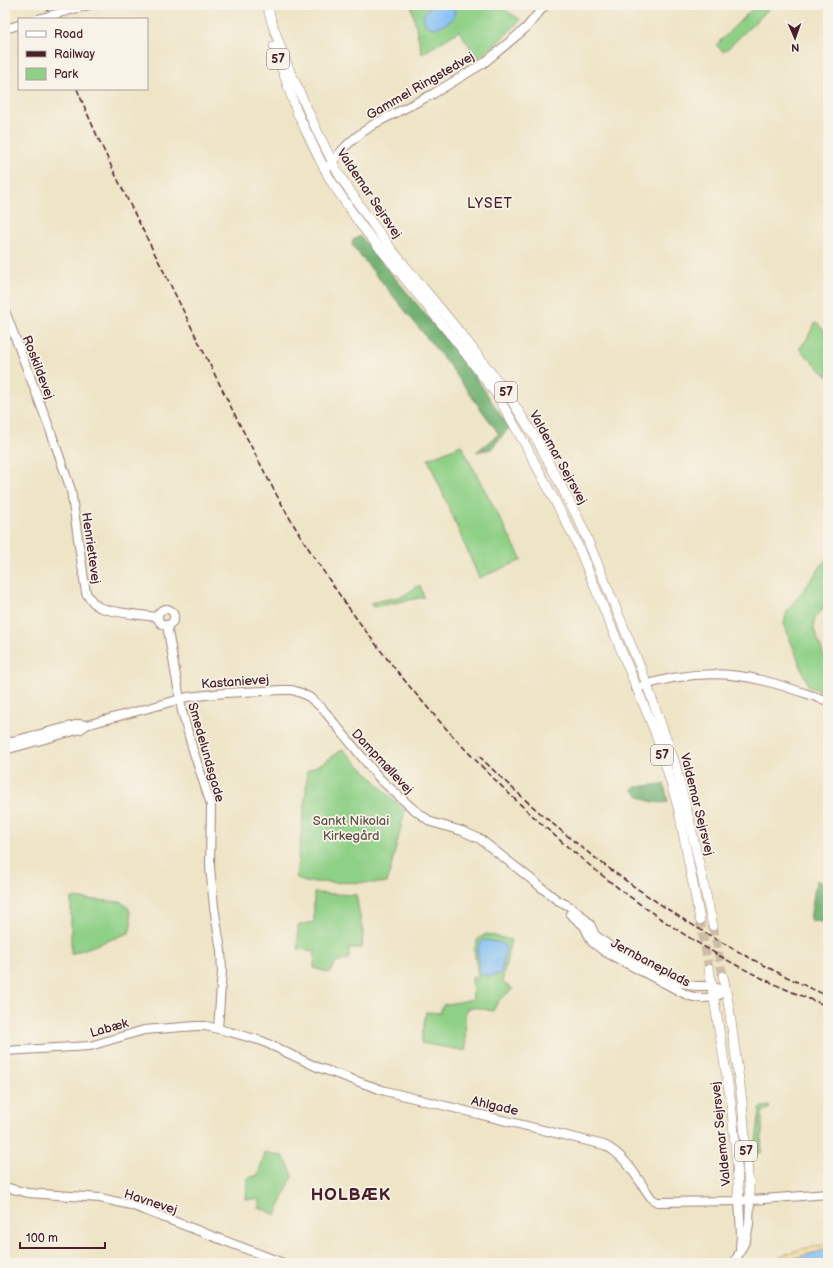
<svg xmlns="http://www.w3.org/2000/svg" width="833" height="1268" font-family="'Balsamiq Sans',sans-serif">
<rect width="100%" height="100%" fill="#f7f3e8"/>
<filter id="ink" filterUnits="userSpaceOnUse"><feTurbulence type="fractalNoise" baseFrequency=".025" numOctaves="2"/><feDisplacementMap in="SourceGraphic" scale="8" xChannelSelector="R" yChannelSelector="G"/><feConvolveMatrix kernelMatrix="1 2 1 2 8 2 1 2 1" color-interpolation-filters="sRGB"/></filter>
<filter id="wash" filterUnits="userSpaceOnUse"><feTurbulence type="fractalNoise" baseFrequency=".012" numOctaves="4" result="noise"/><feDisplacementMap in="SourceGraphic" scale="16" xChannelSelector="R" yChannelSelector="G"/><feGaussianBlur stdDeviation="0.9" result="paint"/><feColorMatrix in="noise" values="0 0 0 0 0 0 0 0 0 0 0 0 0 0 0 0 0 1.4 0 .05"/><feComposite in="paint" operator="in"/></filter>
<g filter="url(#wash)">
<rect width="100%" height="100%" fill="#eee4c6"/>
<!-- green -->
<g fill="#8fd087" stroke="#6c7859">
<path d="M411,5H497L521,20L499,41L478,58L459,31L422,54Z"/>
<path d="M749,5H773L724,52L716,45L752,9Z"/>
<path d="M815,323L818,324L828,335V377L799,349L807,339Z"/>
<path d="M461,445L522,560L479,578L428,459Z"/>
<path d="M828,557V602L815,618L814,622V629L828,667V683L823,691L809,687L784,624L787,612Z"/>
<path d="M420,585L424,597L373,607L370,603L403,596Z"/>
<path d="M343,749L405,811L387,883L305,882L296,877L306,793L307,771L326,761Z"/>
<path d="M314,893L356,895L363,933L362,948H349V959L335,963L329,973L314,968L315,951L298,949V925L314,922Z"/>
<path d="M71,898L121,902C123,904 125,905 127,906C132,912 132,926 129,933L71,954Z"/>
<path d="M486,934L511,940L502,982L513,989L498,1001L493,1011L472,1007L467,1009L465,1017L466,1051L421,1043L426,1012L440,1013L443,1005L473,999L472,978L478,976L474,950L478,939Z"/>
<path d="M769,1106L770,1107L769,1109L763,1111L762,1116V1131L761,1153L757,1154L756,1142L760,1110L762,1107Z"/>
<path d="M265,1152L283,1156L293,1174L276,1215L258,1207L260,1200L246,1199L248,1178L258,1175Z"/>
</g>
<!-- forest -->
<g fill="#73b274" stroke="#5e6850">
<path d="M360,236L455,350L481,385L509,428L491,449L476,452L499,434L449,365L352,245L353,240Z"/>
<path d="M664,784L668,802C660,804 648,802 641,797C638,796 635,792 633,790L635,787Z"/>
<path d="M816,880C825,883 830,887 828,897C827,900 825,903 825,907C825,912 828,917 828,923L810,920Z"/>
</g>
<!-- sand -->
<path fill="#eeda9e" stroke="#9c7c64" d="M828,1244V1249L795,1258L784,1263H773C787,1249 809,1248 828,1244Z"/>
<!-- water -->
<g fill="#81bdf4" stroke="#666e90">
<path d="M435,5H442L454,9L455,12L453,19C448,22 443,26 438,27C426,32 414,13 435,5Z"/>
<path d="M483,940L502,943L506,948L501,973C495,977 487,976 480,974L477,951L480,943Z"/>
<path d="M828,1249V1263H784L795,1258Z"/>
</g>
</g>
<g filter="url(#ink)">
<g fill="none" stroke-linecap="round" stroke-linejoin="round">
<!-- primary-tunnel -->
<g stroke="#cdbda7" stroke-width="9" stroke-dasharray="9 4.5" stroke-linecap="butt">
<path d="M700,920L709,969"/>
<path d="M713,926L723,976"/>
</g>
<defs>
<g id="secondary">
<path d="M67,11L89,5"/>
<path d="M5,29L19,25"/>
<path d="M325,170L346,146L356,137L374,124L433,94L484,63L526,28L545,5"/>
<path d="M5,311L51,432L71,490L86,593C90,599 93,604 99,607C112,613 142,615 158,617"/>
<circle cx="166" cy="617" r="8"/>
<path d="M167,625L182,711L192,747L211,805L210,867L214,907L221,951L222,971L218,1029"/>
<path d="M636,688C676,674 720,670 761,680C783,685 806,694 828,701"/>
<path d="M5,743L79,724L86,725L160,705L187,697L225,693L282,690H292L301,693L309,697L322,708L380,779L412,808L431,822L462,831L480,839L526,875L557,900L569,906L582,916L590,924L595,935L611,947L678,982L695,986H712L726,992"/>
<path d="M5,750L81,729L85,726"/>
<path d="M570,914L584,926L592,942L605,952L687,995C697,999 709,999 719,995"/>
<path d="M5,1051L90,1046L144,1030L196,1026H206L230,1032L262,1041L317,1067L385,1091L604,1145C626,1155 638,1180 652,1199L657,1202L739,1201L828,1194"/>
<path d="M5,1187L28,1193L100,1198L131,1205L283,1263"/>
<path d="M739,1201L741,1234L740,1248"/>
<path d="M734,1263L746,1240L749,1224L750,1200"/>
</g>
<g id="primary">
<path d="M267,5L273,26L286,62L318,133L338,173L366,215L392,250L463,336L508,395L537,440L581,524L643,674L675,763L690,823L713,926"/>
<path d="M274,46L297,112L319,158L331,181L360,224L459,345L497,395L525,444L575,539L655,732L666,766L678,807L700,920"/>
<path d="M709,969L731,1102L737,1164L739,1201"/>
<path d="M723,976L729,1007L742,1101L750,1200"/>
</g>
</defs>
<!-- secondary casing -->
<use href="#secondary" stroke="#9c8278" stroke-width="10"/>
<!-- primary casing -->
<use href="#primary" stroke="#9c8278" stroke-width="10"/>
<!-- secondary -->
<use href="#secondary" stroke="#fff" stroke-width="8"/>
<!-- primary -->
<use href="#primary" stroke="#fff" stroke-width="9"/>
<!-- rail -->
<g stroke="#4a1f2b" stroke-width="1.5" stroke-dasharray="6 3" stroke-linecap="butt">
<path d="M46,5L50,19"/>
<path d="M77,89C107,163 145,233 180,304C200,345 220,385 240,425C258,459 275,494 295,527C372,652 469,765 582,859C657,921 736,973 828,1006"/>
<path d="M479,756C579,856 698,939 828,996"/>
</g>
<defs>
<path id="secondary-bridge" d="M38,19L67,11"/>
</defs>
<!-- secondary-bridge casing -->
<use href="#secondary-bridge" stroke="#9c8278" stroke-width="10" stroke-linecap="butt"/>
<!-- secondary-bridge -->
<use href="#secondary-bridge" stroke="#fff" stroke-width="8"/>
</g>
</g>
<g text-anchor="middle" stroke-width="3.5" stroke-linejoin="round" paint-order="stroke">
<!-- shield labels -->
<g fill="#f7f3e8" stroke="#7e5f64" stroke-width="1">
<rect x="267" y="49" width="22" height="20" rx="3"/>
<rect x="495" y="382" width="22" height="20" rx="3"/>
<rect x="651" y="745" width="22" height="20" rx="3"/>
<rect x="735" y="1141" width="22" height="20" rx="3"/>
</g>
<g font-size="12" font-weight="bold" fill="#4a1f2b">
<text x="278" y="63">57</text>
<text x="506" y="396">57</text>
<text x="662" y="759">57</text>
<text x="746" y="1155">57</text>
</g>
<!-- street labels -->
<g font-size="13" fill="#4a1f2b" stroke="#f7f3e8">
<text transform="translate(420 85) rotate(-30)" y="5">Gammel Ringstedvej</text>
<text transform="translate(370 193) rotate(56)" y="5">Valdemar Sejrsvej</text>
<text transform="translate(39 367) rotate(69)" y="5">Roskildevej</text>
<text transform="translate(559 457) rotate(61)" y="5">Valdemar Sejrsvej</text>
<text transform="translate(92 548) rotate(82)" y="5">Henriettevej</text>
<text transform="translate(235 681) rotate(-4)" y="5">Kastanievej</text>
<text transform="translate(207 752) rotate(74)" y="5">Smedelundsgade</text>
<text transform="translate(383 761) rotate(47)" y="5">Dampmøllevej</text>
<text transform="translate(698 804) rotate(76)" y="5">Valdemar Sejrsvej</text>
<text transform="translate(651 962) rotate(28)" y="5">Jernbaneplads</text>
<text transform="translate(109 1027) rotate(-16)" y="5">Labæk</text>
<text transform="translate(495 1105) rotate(13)" y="5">Ahlgade</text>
<text transform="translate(720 1134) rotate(-96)" y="5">Valdemar Sejrsvej</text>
<text transform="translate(151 1201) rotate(18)" y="5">Havnevej</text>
</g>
<!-- park labels -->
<g font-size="13" fill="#5f5447" stroke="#f7f3e8">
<text x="351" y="825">Sankt Nikolai<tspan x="351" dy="15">Kirkegård</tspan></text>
</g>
<!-- neighbourhood labels -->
<g font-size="14" letter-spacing="1" fill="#4a1f2b" stroke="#f7f3e8">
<text x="490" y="208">LYSET</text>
</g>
<!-- district labels -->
<g font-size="17" font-weight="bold" letter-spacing="1" fill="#4a1f2b" stroke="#f7f3e8">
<text x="351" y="1200">HOLBÆK</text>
</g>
</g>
<!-- margin -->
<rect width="833" height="1268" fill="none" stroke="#f7f3e8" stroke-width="20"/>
<!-- legend -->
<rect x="18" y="18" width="130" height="72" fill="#f7f3e8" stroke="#b29e9c"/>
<rect x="26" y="31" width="20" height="6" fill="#ffffff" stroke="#b29e9c"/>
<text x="54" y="38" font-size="12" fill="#4a1f2b">Road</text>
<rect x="26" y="51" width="20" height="6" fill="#4a1f2b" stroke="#b29e9c"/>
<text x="54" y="58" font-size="12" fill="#4a1f2b">Railway</text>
<rect x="26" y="68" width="20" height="12" fill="#8fd087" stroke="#b29e9c"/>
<text x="54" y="78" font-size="12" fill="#4a1f2b">Park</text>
<!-- north arrow -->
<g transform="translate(795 38) rotate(178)" stroke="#f7f3e8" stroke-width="3" paint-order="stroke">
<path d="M0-3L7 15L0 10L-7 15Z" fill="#4a1f2b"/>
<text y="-6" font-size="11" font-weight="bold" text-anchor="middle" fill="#4a1f2b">N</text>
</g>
<!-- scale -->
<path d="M20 1242v6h85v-6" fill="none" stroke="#4a1f2b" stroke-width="2"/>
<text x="26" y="1242" font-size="12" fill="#4a1f2b" stroke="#f7f3e8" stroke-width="3" paint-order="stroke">100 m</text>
</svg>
